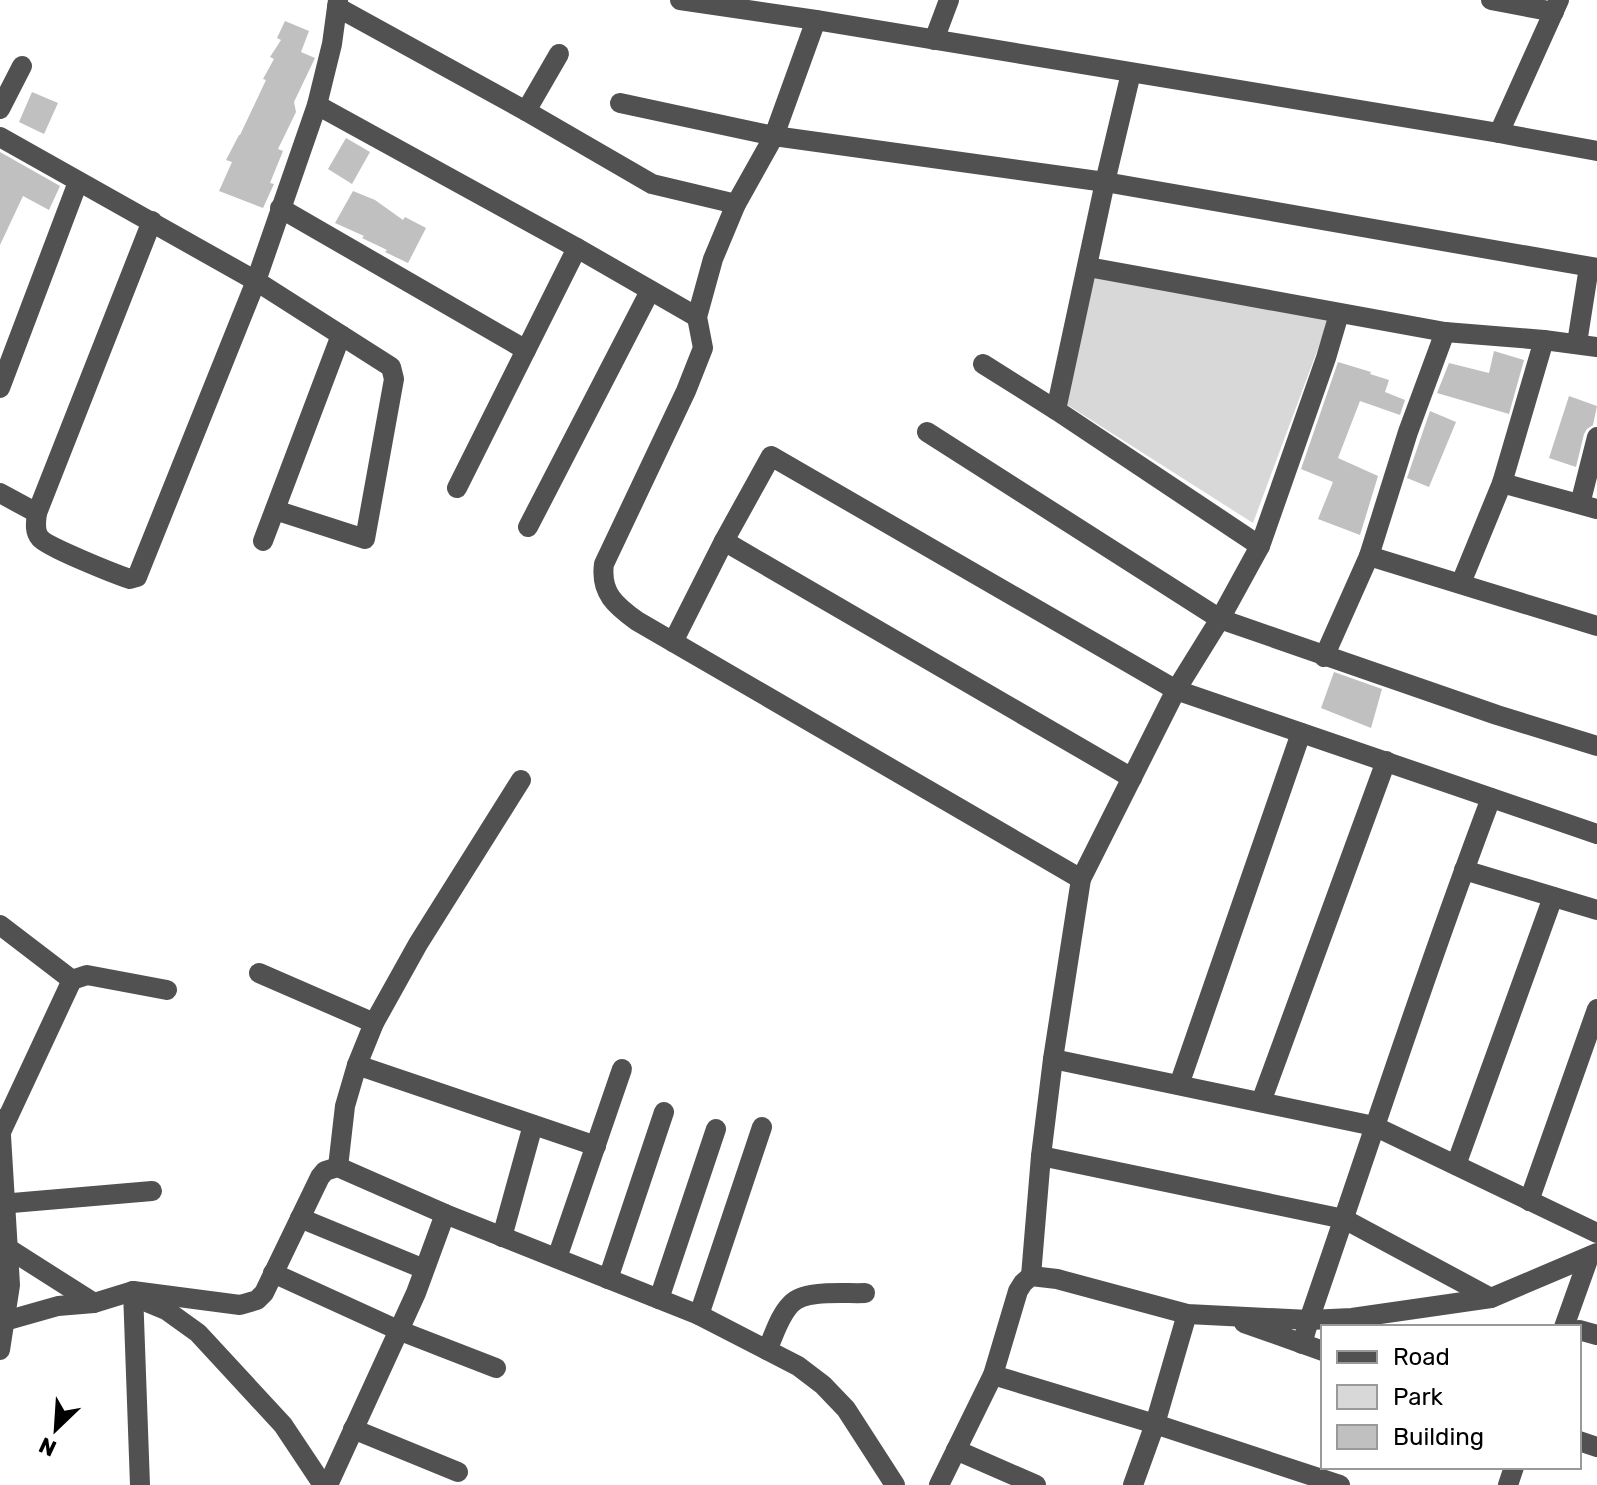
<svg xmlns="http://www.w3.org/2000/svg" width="1597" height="1485" font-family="Rubik,sans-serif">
<rect width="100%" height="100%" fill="#fff"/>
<!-- green -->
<path fill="#d8d8d8" d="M1094,276L1329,319L1253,523L1066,404Z"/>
<!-- building -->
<g fill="#c0c0c0">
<path d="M285,21L309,31L301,52L315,58L294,102L296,112L278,149L283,151L270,183L274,184L263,208L219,191L232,162L226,160L239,135H240L266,80L263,79L274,59L270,57L281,40L277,38Z"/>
<path d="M32,92L58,103L44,134L19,122Z"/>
<path d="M346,138L370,152L352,184L328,169Z"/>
<path d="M0,152L60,186L49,210L23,196L0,245Z"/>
<path d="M353,191L375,200L403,220L405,217L426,228L408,263L385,252L387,250L362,238L364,236L335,223Z"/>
<path d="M1494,351L1524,360L1509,414L1437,393L1449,363L1489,373Z"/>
<path d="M1338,362L1371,372L1370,374L1389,380L1385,392L1405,400L1400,415L1360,401L1338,458L1378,476L1360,535L1318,519L1333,482L1301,469Z"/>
<path d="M1569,396L1597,406L1593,425L1587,429L1584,434L1576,467L1549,458Z"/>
<path d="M1430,411L1456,422L1429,487L1407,478Z"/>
<path d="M1334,672L1382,689L1371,728L1321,708Z"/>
</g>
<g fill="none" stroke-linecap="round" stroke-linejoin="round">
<!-- minor -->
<g stroke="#515151" stroke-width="20">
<path d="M680,0L816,20L1499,133L1597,151"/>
<path d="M1491,0L1554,12"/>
<path d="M337,7L526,111L652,184L736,204"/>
<path d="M816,20L774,136L736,204L713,259L697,317L703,348L686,391L604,564C600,593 616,606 637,621L1081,879"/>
<path d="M934,40L949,0"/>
<path d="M620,103L774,136L1105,182L1597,268"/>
<path d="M317,105L577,248L697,317"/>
<path d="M0,109L22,66"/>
<path d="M526,111L559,54"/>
<path d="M1499,133L1559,0"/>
<path d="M0,137L256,281L391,367L394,379L365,539L275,510"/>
<path d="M280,208L526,350"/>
<path d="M152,221L37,513C36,522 34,531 40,538C47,547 115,574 130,579L137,577L143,562L256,281L317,105L332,44L338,0"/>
<path d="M1088,267L1445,332L1544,340L1597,347"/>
<path d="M1577,343L1589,267"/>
<path d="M983,364L1056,410L1260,546"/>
<path d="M0,388L78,182"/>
<path d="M1056,410L1105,182L1131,73"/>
<path d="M927,432L1220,619L1497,715L1597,746"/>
<path d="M1502,483L1597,509"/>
<path d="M457,488L577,248"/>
<path d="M0,493L37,513"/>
<path d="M1580,504L1597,437"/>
<path d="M528,527L650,291"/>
<path d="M263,541L341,335"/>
<path d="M724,541L1132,778"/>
<path d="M1369,556L1597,626"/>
<path d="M1461,583L1502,483L1544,340"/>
<path d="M673,642L724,541L771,456L1176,690L1597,834"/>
<path d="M1324,657L1369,556L1408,432L1445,332"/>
<path d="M1464,870L1597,910"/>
<path d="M0,925L72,980"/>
<path d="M259,973L374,1023"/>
<path d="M1053,1059L1374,1126L1597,1233"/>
<path d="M357,1065L596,1146"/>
<path d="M1179,1085L1301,733"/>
<path d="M1261,1102L1386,761"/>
<path d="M1,1132L72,980L87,975L167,990"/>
<path d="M1041,1156L1344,1219L1491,1298"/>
<path d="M1456,1165L1553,897"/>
<path d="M338,1167L345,1106L357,1065L374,1023L418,944L521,780"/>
<path d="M1529,1201L1597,1009"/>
<path d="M0,1204L152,1191"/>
<path d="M300,1218L424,1269"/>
<path d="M502,1237L533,1125"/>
<path d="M9,1249L94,1303"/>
<path d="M557,1258L622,1069"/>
<path d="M273,1273L398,1330L496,1368"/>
<path d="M1031,1276L1041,1156L1053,1059L1081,879L1176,690L1220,619L1260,546L1326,358L1339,314"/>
<path d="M608,1279L664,1112"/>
<path d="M133,1291L140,1485"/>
<path d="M137,1298L166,1310L198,1333L283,1425L323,1485"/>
<path d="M659,1299L716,1129"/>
<path d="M699,1315L762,1127"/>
<path d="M5,1321L58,1306L94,1303L133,1291L240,1305L257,1300L264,1293L320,1177L325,1171L338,1167L445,1214L699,1315L798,1366L823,1385L846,1409L895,1485"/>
<path d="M1244,1323L1323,1351"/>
<path d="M1564,1327L1589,1257"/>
<path d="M1579,1330L1597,1335"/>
<path d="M1302,1344L1309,1320C1369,1146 1426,970 1491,798"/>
<path d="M0,1350L10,1285L0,1119"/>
<path d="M767,1350C774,1336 779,1316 791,1304C805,1289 845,1294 865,1293"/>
<path d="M993,1375L1155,1424L1340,1485"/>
<path d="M353,1429L458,1472"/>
<path d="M1579,1441L1597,1447"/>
<path d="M956,1450L1036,1485"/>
<path d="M328,1485L416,1293L445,1214"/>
<path d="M939,1485L993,1375L1018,1291L1023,1283L1031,1276L1057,1279L1187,1314L1309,1320L1352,1318L1491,1298L1597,1253"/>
<path d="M1133,1485L1155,1424L1187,1314"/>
<path d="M1508,1485L1514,1467"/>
</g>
</g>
<!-- legend -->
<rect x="1321" y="1325" width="260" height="144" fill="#ffffff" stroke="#999999" stroke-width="2"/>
<rect x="1337" y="1351" width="40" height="12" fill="#515151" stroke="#999999" stroke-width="2"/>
<text x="1393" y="1365" font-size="24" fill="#000000">Road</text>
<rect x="1337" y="1385" width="40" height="24" fill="#d8d8d8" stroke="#999999" stroke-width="2"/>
<text x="1393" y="1405" font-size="24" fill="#000000">Park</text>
<rect x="1337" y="1425" width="40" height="24" fill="#c0c0c0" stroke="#999999" stroke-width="2"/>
<text x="1393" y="1445" font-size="24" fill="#000000">Building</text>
<!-- north arrow -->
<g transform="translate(56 1429) rotate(205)" stroke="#ffffff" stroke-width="6" paint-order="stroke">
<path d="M0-6L14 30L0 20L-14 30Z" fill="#000000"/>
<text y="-12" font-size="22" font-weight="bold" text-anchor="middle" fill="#000000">N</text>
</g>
</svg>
